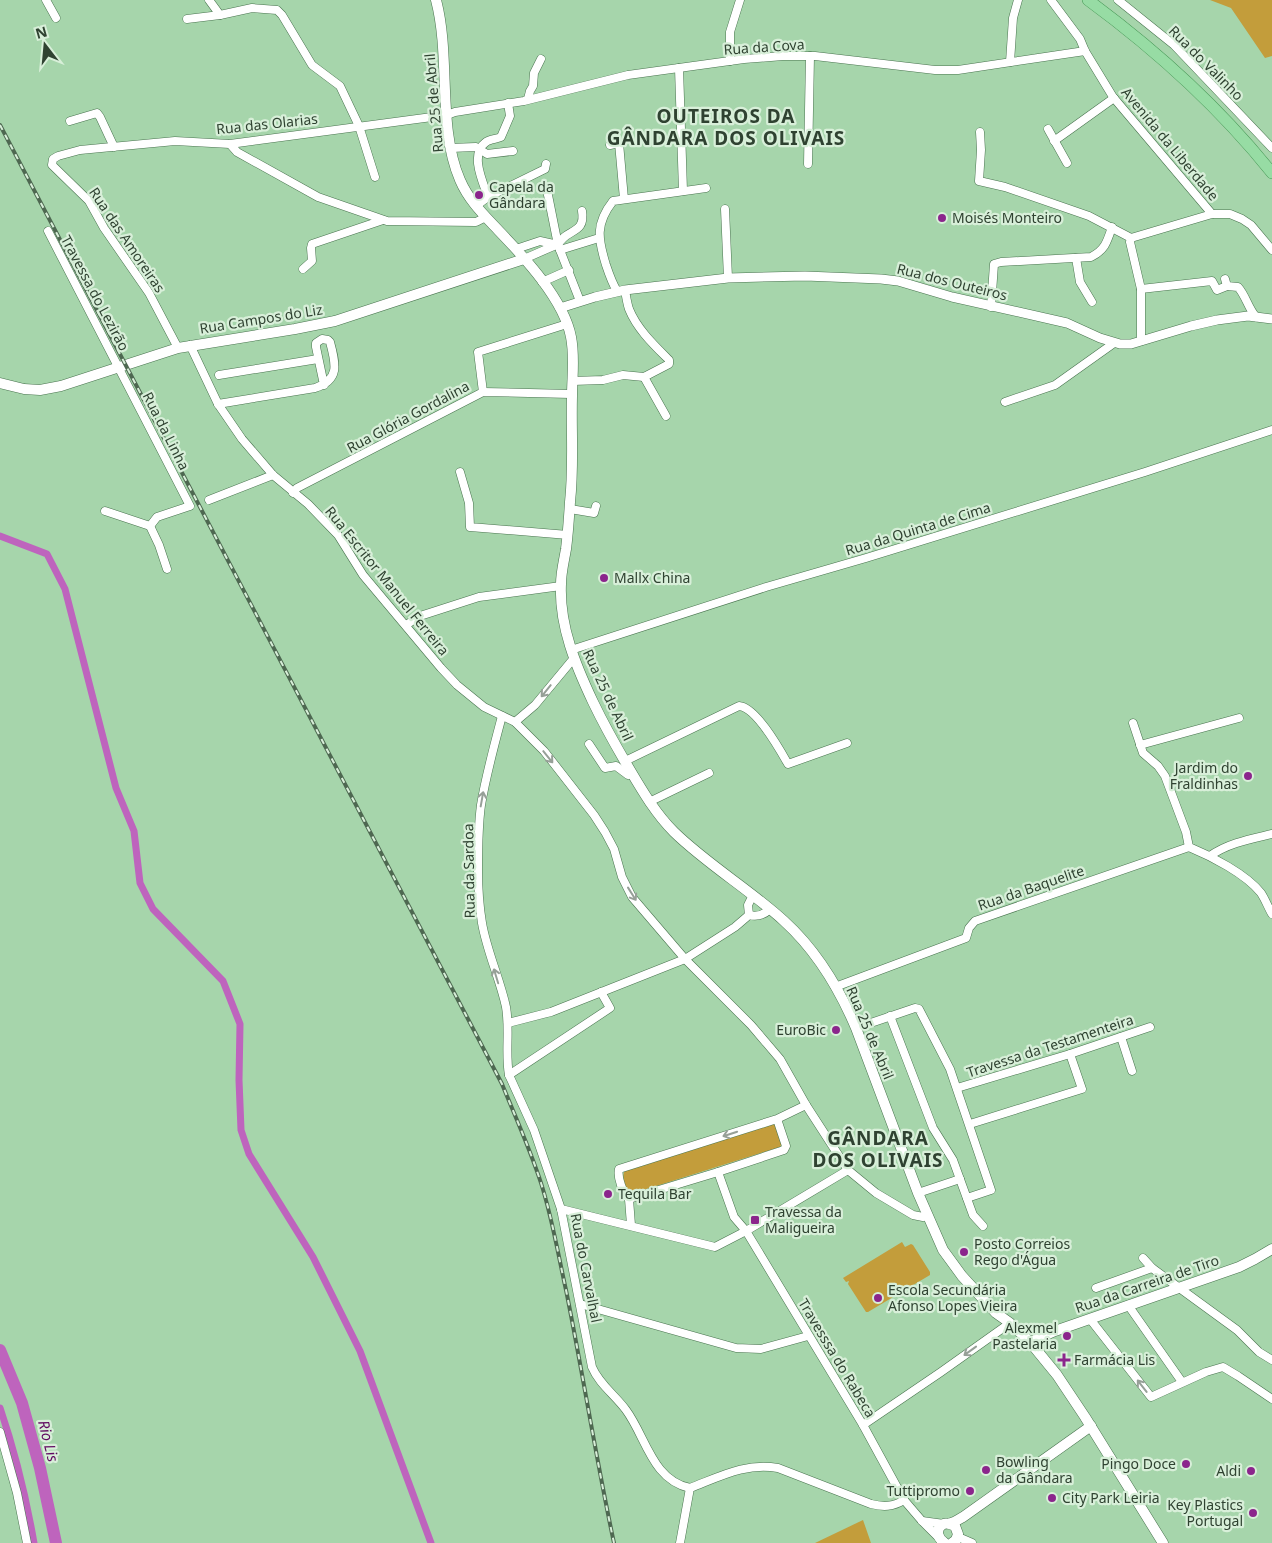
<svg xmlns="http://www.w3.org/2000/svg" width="1272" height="1543" font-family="'Noto Sans',sans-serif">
<rect width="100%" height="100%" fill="#a6d5ab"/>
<!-- green -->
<g fill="#c39d3b">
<path d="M1210,0H1272V56L1265,58L1231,8Z"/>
<path d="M773,1124H776L782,1143L780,1147L631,1194C625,1190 621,1176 625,1170Z"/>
<path d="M902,1242L905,1247L911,1244L913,1245L930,1272V1275L868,1312H866L848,1284L849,1281L846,1282L843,1278Z"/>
<path d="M863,1520L871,1543H815Z"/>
</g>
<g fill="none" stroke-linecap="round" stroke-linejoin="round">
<!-- canal -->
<g stroke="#be64bd" stroke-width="7">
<path d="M0,536L47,554L65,589L116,788L134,831L140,883L153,909L223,981L240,1024L239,1080L241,1130L249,1154L313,1257L360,1351L431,1543"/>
<path d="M0,1408C15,1452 26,1497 34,1543"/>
</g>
<!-- river -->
<path stroke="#be64bd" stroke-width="12" d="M0,1350L22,1403L40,1468L56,1543"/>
<defs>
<g id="minor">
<path d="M46,0L56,18"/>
<path d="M209,0L220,15L252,8L277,10L282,15L312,65L340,86L359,126L375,177"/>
<path d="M1051,0L1080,39L1085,51L1113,97L1212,214"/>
<path d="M1118,0L1174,45L1272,148"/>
<path d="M187,19L220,15"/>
<path d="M730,61V32L740,0"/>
<path d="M1010,62L1013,18L1018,0"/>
<path d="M679,68L683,191"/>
<path d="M528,99L530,91L533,86L534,73L541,59"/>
<path d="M70,121L97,113L100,117L114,147"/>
<path d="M1048,129L1067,163"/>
<path d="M980,132L981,150L979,181L1005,187L1089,216L1131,238"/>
<path d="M1054,141L1114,98"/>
<path d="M230,144L237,152L318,197L387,221L476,222L486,217"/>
<path d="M610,145L619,143L624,199"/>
<path d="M450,148L476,147L487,154L513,151"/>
<path d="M808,164L810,56"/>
<path d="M547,190L558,245L580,301"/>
<path d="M488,197C483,182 469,154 486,142C490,139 497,139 501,137L510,116L508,103"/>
<path d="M476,206L488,197L545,169L546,164"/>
<path d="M725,209L728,278"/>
<path d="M48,231L190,506L157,517L150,526"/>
<path d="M1131,238L1212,214H1230L1242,219L1251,225L1272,250"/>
<path d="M1131,238L1130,242L1141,289V341"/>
<path d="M558,245C566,228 586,235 582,211"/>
<path d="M516,249L540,241L558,245"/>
<path d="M560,250L599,238"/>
<path d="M1076,258L1080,282L1092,302"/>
<path d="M524,259L556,245"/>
<path d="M303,269L312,261L311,248L312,244L383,220"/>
<path d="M1225,279L1227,286L1238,287C1246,296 1248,308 1256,317"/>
<path d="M542,282L569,270"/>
<path d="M1141,289L1212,281L1217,290L1227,286"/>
<path d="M617,291C612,283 609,274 606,265C598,239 595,224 613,201L706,188"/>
<path d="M991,307L994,264L1001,262L1091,257C1105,250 1107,242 1112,227"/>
<path d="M190,345L218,404L242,439L273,475L308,504L338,535L363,575L441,668L457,685L484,707L515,722L544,751L594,815L605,832L614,849L622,877L632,897L685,959L751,1025L780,1059L806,1105L848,1170L876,1193L913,1215L923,1217L927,1216"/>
<path d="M178,348L149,293L104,228L89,201L52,165L53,159L58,156L80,150L175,141L230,144L447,115L455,112L524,101L628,75L744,59L783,56H815L935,70H958L1085,51"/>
<path d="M219,375L318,359"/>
<path d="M644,377L666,416"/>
<path d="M572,381L603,380L623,375L644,377L669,364V360C654,345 637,329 629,309C627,303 626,296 625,290"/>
<path d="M483,392L478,352L567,324"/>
<path d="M1005,402L1055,385L1114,343"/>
<path d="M218,404L315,388C340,380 336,364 330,342L328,340L322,339L316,343V347L324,385"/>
<path d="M460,472L469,503L470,527L568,535"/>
<path d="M293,493L297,488L483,392L571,394"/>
<path d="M209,500L273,475"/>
<path d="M570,509L594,513L596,506"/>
<path d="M105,511L150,526L159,545L167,569"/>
<path d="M406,625L420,616L479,597L561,586"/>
<path d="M571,650L766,587L866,558L1145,472L1272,430"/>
<path d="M502,716C494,746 486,775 481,805C478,827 478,848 478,870C478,888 479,905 482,923C487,952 500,979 506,1007C510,1030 505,1053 509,1075L534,1130L561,1209L592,1367C599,1384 615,1395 626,1410C646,1437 652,1480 690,1488"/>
<path d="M515,722L535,705L574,658"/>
<path d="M1133,723L1143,753L1158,766L1165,776L1186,832L1189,847C1211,856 1246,874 1261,893C1265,899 1268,907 1272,914"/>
<path d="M589,744L605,768L616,766L628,775L632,774"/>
<path d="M1140,745L1239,718"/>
<path d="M625,761L739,706C756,707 780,750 788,764L847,743"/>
<path d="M649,802L709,773"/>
<path d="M1210,856C1228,843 1251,839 1272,834"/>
<path d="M749,915L748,905L753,895"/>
<path d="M835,987L966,938L969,928L975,921L1189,847"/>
<path d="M890,1016L933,1128L953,1160L973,1215L983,1226"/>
<path d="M508,1023L551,1012L685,959L735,927L749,915C757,917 764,915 770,909"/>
<path d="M856,1028L915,1008L919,1009L950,1069L991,1190L967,1198"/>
<path d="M1121,1037L1132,1071"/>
<path d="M509,1075L610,1008L601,992"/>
<path d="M957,1088L1070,1054L1150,1027"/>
<path d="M777,1119L786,1146L784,1150L718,1172L629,1199C623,1194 617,1177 619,1169L777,1119L806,1105"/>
<path d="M970,1124L1082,1089L1070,1054"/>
<path d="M718,1172L734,1217L746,1231L863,1425L904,1500L922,1521L939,1538"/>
<path d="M918,1193L960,1179"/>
<path d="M629,1199L631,1225"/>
<path d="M561,1209L715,1247L746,1231L848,1170"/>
<path d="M1143,1258L1152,1268"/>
<path d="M1096,1288L1152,1268L1237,1330L1259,1352L1272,1360"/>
<path d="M580,1304L736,1348L761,1349L808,1336"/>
<path d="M1128,1305L1182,1382"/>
<path d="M1090,1319L1151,1397L1206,1372L1223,1367L1238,1376L1272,1399"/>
<path d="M863,1425L941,1372L1010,1323"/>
<path d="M0,1432L17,1493L27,1543"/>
<path d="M922,1521L944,1524"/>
<path d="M958,1537L972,1543"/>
<path d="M680,1543L690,1488C719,1477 746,1462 778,1468L871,1504C883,1507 893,1507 904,1500"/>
</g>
<path id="tertiary" d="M560,308L595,297L625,290L728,278L805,276L881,279L898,281L952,297L1067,323L1100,338L1120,344H1131L1191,326L1217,320L1248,316L1272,319"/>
<g id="secondary">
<path d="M436,0C451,57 437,127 460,180C469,201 484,215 499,231C525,258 564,300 571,337C575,357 572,377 572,396C571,432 574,466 570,502C569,518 568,534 566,549C564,561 561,572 561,584C559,626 576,666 593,702C604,725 617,748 630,770C643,792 656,814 674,832C708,865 749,889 784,921C816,950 839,988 856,1028L918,1193L943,1250L962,1276L996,1313L1010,1323L1030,1342L1057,1375L1085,1417L1163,1543"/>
<path d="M0,383L24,389L40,390L61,386L178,348L295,329L335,321L524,259"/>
<path d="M1030,1342L1055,1331L1239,1267L1255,1259L1272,1249"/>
<path d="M950,1524L955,1526L958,1534L956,1540L952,1543"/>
<path d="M945,1543C938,1539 935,1530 942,1525C947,1522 946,1525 951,1523C955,1522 959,1519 963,1517L1091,1426"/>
</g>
<path id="primary" d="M1088,0C1156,50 1219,107 1272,173"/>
</defs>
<!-- minor casing -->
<use href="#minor" stroke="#49744f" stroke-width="9"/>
<!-- tertiary casing -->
<use href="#tertiary" stroke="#49744f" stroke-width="10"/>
<!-- secondary casing -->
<use href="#secondary" stroke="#49744f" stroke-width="11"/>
<!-- primary casing -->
<use href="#primary" stroke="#459654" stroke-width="12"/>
<!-- minor -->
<use href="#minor" stroke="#fff" stroke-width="8"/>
<!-- tertiary -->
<use href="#tertiary" stroke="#fff" stroke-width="9"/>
<!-- secondary -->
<use href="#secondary" stroke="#fff" stroke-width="10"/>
<!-- primary -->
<use href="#primary" stroke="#97dca4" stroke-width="11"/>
<defs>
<path id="rail" d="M0,125L502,1084C515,1116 530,1149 541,1183C552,1217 558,1254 566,1290C583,1374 596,1459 614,1543"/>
</defs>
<!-- rail casing -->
<use href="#rail" stroke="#4e6851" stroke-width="4"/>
<!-- rail -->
<use href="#rail" stroke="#d8efd9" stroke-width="2" stroke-dasharray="5.5" stroke-linecap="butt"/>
</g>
<!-- one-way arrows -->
<defs><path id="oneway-shaft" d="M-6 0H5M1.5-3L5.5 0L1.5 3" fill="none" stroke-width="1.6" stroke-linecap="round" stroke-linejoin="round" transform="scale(1.25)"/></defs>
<g stroke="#97a098">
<use href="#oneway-shaft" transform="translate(546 691) rotate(129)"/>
<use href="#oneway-shaft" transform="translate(548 757) rotate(51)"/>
<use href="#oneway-shaft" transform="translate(482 799) rotate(-80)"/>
<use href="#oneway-shaft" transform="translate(632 894) rotate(58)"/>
<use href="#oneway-shaft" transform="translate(496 976) rotate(-107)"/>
<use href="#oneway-shaft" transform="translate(730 1134) rotate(162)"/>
<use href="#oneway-shaft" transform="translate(970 1351) rotate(144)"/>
<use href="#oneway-shaft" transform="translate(1142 1386) rotate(-128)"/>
</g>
<!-- markers -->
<g fill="#8b258c" stroke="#d8efd9" stroke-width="2">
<circle cx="479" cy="195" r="5"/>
<circle cx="942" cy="218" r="5"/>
<circle cx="604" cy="578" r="5"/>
<circle cx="1248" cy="776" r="5"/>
<circle cx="836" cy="1030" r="5"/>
<circle cx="608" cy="1194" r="5"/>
<rect x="750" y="1215" width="10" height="10" rx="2.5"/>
<circle cx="964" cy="1252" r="5"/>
<circle cx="878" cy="1298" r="5"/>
<circle cx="1067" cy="1336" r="5"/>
<path d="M1061.5 1352.5h5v5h5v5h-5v5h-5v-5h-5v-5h5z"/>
<circle cx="1186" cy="1464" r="5"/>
<circle cx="986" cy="1470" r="5"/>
<circle cx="1251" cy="1471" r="5"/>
<circle cx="970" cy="1491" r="5"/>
<circle cx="1052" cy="1498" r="5"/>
<circle cx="1253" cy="1513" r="5"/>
</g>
<g text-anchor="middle" stroke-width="4.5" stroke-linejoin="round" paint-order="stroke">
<!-- street labels -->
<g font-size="14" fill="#2f4231" stroke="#d8efd9">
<text transform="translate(764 47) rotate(-4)" y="5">Rua da Cova</text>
<text transform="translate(1206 63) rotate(45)" y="5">Rua do Valinho</text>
<text transform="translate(434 103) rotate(-95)" y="5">Rua 25 de Abril</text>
<text transform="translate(267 124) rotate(-6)" y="5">Rua das Olarias</text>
<text transform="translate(1170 144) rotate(50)" y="5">Avenida da Liberdade</text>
<text transform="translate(127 240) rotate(56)" y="5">Rua das Amoreiras</text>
<text transform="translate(952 282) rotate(14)" y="5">Rua dos Outeiros</text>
<text transform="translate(95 293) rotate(62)" y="5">Travessa do Lezirão</text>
<text transform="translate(261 319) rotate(-9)" y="5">Rua Campos do Liz</text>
<text transform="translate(408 417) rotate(-28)" y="5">Rua Glória Gordalina</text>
<text transform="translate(166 431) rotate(63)" y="5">Rua da Linha</text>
<text transform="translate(918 529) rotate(-17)" y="5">Rua da Quinta de Cima</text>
<text transform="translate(387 581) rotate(51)" y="5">Rua Escritor Manuel Ferreira</text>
<text transform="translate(608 695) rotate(65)" y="5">Rua 25 de Abril</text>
<text transform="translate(469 871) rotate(-91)" y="5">Rua da Sardoa</text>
<text transform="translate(1031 888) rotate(-19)" y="5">Rua da Baquelite</text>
<text transform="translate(870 1033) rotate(67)" y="5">Rua 25 de Abril</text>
<text transform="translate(1050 1046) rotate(-18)" y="5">Travessa da Testamenteira</text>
<text transform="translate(586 1268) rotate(79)" y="5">Rua do Carvalhal</text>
<text transform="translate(1147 1284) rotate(-19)" y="5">Rua da Carreira de Tiro</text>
<text transform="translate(837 1358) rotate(59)" y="5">Travesssa do Rabeca</text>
</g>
<!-- poi labels -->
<g font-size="14" fill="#2f4231" stroke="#d8efd9" text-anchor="start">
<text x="489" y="192">Capela da<tspan x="489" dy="16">Gândara</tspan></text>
<text x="952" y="223">Moisés Monteiro</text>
<text x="614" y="583">Mallx China</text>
<text x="1238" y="773" text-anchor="end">Jardim do<tspan x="1238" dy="16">Fraldinhas</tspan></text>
<text x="826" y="1035" text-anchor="end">EuroBic</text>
<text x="618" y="1199">Tequila Bar</text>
<text x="765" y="1217">Travessa da<tspan x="765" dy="16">Maligueira</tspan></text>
<text x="974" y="1249">Posto Correios<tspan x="974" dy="16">Rego d'Água</tspan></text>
<text x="888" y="1295">Escola Secundária<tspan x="888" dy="16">Afonso Lopes Vieira</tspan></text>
<text x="1057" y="1333" text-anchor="end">Alexmel<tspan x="1057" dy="16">Pastelaria</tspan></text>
<text x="1074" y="1365">Farmácia Lis</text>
<text x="996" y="1467">Bowling<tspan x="996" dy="16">da Gândara</tspan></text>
<text x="1176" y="1469" text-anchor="end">Pingo Doce</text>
<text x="1241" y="1476" text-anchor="end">Aldi</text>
<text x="960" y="1496" text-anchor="end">Tuttipromo</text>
<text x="1062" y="1503">City Park Leiria</text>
<text x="1243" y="1510" text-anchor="end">Key Plastics<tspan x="1243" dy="16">Portugal</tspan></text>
</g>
<!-- water labels -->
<g font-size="15" font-style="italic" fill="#600a61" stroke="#d8efd9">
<text transform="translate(48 1441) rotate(76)" y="5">Rio Lis</text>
</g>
<!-- district labels -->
<g font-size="19" font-weight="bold" letter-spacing="1" fill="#2f4231" stroke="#d8efd9">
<text x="726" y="123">OUTEIROS DA<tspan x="726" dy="22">GÂNDARA DOS OLIVAIS</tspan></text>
<text x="878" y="1145">GÂNDARA<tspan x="878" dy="22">DOS OLIVAIS</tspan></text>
</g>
</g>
<!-- north arrow -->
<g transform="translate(45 45) rotate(344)" stroke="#d8efd9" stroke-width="4" paint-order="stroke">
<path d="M0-4L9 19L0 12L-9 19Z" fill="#2f4231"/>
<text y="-8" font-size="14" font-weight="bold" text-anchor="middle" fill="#2f4231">N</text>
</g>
</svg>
